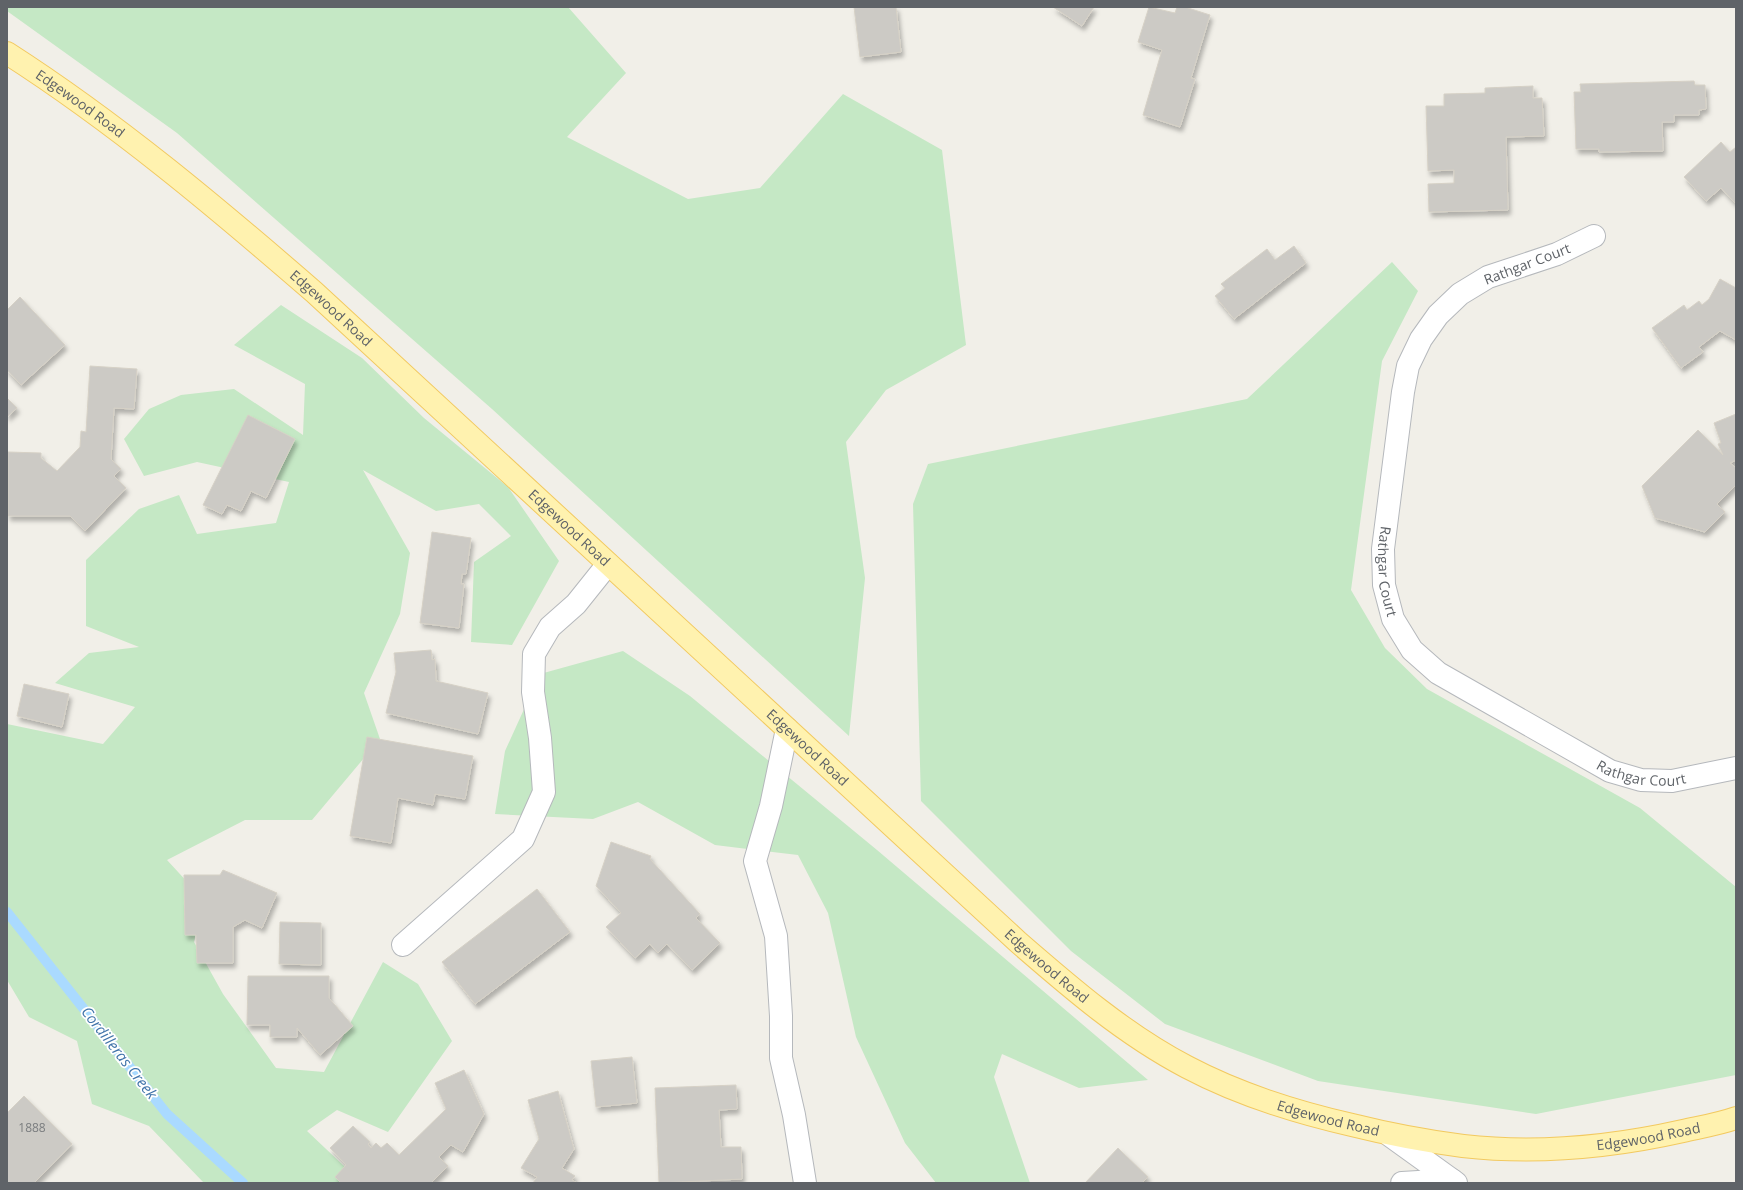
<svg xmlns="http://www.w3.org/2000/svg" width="1743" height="1190" font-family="'Open Sans',sans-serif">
<defs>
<filter id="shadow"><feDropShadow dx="2.5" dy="4.5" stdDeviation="2" flood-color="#0004"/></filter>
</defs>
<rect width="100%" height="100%" fill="#f1efe8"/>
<!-- green -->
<g fill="#c5e8c5">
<path d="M7,7H568L626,73L567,137L688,199L760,188L843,94L942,150L966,345L886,390L846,442L865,578L849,736L492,409L177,133L7,11Z"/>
<path d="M1392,262L1418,291L1382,361L1351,590L1385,648L1427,689L1640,808L1736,887V1075L1536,1114L1318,1081L1165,1024L1071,951L921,801L913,504L928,464L1247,399Z"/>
<path d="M281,305L362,358L424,418L508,487L559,561L512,645L471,642L474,562L511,536L479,504L436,511L363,470L410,553L400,614L364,693L380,739L312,820H245L167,860L203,899L194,942L223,994L276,1068L324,1072L383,962L418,984L452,1041L388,1132L337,1110L307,1131L362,1183H204L149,1126L92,1104L77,1041L29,1017L7,980V724L103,744L135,707L55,683L89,653L139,647L86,626V560L139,509L179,495L197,534L276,523L289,482L197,462L144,476L124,439L149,409L181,395L234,389L303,435L305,384L234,345Z"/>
<path d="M623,651L690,696L877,850L1148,1080L1079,1088L1002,1054L994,1077L1030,1183H936L905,1143L856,1037L828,913L798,855L715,845L638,802L593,819L495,814L505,751L540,674Z"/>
</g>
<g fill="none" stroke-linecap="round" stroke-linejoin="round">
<!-- stream -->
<path stroke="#aadaff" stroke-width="10" d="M7,912L167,1114L243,1183"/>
</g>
<!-- building -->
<g fill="#cccac5" stroke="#d6d1c6" filter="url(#shadow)">
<path d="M854,7H896L901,52L860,57Z"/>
<path d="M1053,7H1094L1082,26Z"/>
<path d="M1149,7L1175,13L1177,7H1185L1210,15L1191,78L1195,79L1180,127L1143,115L1162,50L1138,42Z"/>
<path d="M1694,81L1695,85H1705L1706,109L1699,110V115H1674V122H1662L1663,151L1599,152V149H1576L1574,92H1581L1580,84Z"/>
<path d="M1533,86V98H1542L1544,136L1506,137L1508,210L1429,212L1428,184L1454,183V170L1428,171L1426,106H1444V94L1485,93V88Z"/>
<path d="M1721,142L1730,152L1736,147V204L1721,188L1706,201L1684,177Z"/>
<path d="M1294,246L1306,263L1234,319L1215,296L1225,288L1221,284L1267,249L1275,260Z"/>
<path d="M1720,279L1736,288V340L1720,331L1699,347L1703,352L1681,368L1652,328L1684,305L1687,310L1699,301L1702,305L1709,299Z"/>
<path d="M20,297L65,345L21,385L7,370V310Z"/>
<path d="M90,366L137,369L134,409L114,408L111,459L121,469L114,476L126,488L85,531L70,516H8V452L41,453V458L57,471L80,447L81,431L86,432Z"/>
<path d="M7,398L17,408L7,417Z"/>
<path d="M1736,414V460L1730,463L1736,468V485L1717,504L1725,512L1705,532L1655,518L1642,486L1698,430L1723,455L1718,444L1721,443L1714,423Z"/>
<path d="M248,415L295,439L266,498L251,491L241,511L227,505L222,514L203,505Z"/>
<path d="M432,532L471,538L466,574H462L461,584H464L459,628L420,623Z"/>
<path d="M431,650L432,660L435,659L436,681L488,693L478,734L386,713L396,672L394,653Z"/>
<path d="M24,684L69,694L62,727L17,716Z"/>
<path d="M367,737L473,756L465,799L435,794L433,805L398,798L391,843L350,836Z"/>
<path d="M611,842L651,856L650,859L700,914L696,918L720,943L692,970L667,944L658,953L650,944L635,958L606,927L621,913L596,886Z"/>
<path d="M223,870L277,893L262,928L245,920L233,927V963H197L196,935H185L184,875H220Z"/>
<path d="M537,889L570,932L475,1004L442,962Z"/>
<path d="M280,922L321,923V965L279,964Z"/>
<path d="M248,976H329V998L353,1026L320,1055L297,1028V1037H270V1025H247Z"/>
<path d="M632,1057L637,1103L596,1107L591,1061Z"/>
<path d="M464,1070L484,1114L463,1152L451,1145L439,1157L448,1166L431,1183H341L335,1177L346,1165L330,1148L353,1126L370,1142L368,1144L371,1148L376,1143L381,1148L387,1143L399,1155L446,1109L435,1083Z"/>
<path d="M736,1085L737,1109L719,1110L721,1147H741L742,1179L659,1183L655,1088Z"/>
<path d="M558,1091L574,1149L562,1168L575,1176L572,1180L577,1183H533L537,1177L521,1168L539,1139L528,1100Z"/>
<path d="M24,1096L72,1144L34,1183H7V1113Z"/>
<path d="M1118,1148L1148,1177L1142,1183H1085Z"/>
</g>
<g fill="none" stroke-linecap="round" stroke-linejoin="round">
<defs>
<g id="minor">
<path id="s1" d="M1594,236L1557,254L1488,277L1460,294L1438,315L1421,339L1408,366L1403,392L1383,549L1384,585L1393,619L1412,650L1438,673L1610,771L1641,780L1672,781L1736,768"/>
<path d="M787,729L771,806L755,861L776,936L781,1016V1058L794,1115L805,1183"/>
<path d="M403,945L523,839L544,792L540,738L533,692L534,654L550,627L576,604L608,564"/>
<path d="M1388,1134L1456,1183"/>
<path d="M1402,1183L1452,1180"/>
</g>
<g id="major">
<path id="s2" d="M7,53C116,123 216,207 314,292L1018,942C1071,988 1124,1034 1187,1067C1238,1094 1295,1112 1352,1125C1388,1134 1425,1141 1463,1146C1535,1154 1612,1147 1683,1131C1701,1127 1719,1124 1736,1118"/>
</g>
</defs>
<!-- minor casing -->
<use href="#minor" stroke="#b5b8bc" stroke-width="24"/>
<!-- major casing -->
<use href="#major" stroke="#f2c960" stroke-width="24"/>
<!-- minor -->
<use href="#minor" stroke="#fff" stroke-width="22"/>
<!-- major -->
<use href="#major" stroke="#fff2af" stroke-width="22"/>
</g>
<g text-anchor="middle" stroke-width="3.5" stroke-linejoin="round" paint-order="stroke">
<!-- number labels -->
<g font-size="12" fill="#7a7d7f">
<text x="32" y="1132">1888</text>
</g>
<!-- street labels -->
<g font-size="14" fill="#5f6368" stroke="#fff">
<text dy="5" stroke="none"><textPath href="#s2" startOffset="89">Edgewood Road</textPath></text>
<text transform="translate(1527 264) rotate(-21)" y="5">Rathgar Court</text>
<text dy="5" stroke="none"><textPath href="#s2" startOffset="413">Edgewood Road</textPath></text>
<text dy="5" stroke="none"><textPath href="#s2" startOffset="737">Edgewood Road</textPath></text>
<text dy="5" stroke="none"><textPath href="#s1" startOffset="444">Rathgar Court</textPath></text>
<text dy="5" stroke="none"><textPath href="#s2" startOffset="1061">Edgewood Road</textPath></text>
<text dy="5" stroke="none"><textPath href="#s1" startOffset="793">Rathgar Court</textPath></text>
<text dy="5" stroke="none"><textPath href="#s2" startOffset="1385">Edgewood Road</textPath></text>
<text dy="5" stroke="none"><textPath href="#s2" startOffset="1709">Edgewood Road</textPath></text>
<text dy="5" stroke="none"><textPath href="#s2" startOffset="2033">Edgewood Road</textPath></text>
</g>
<!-- water labels -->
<g font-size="15" font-style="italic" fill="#4174aa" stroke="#fff">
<text transform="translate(119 1053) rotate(52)" y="5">Cordilleras Creek</text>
</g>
</g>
<!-- border -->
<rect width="1743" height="1190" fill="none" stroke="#5f6368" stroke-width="16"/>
</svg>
